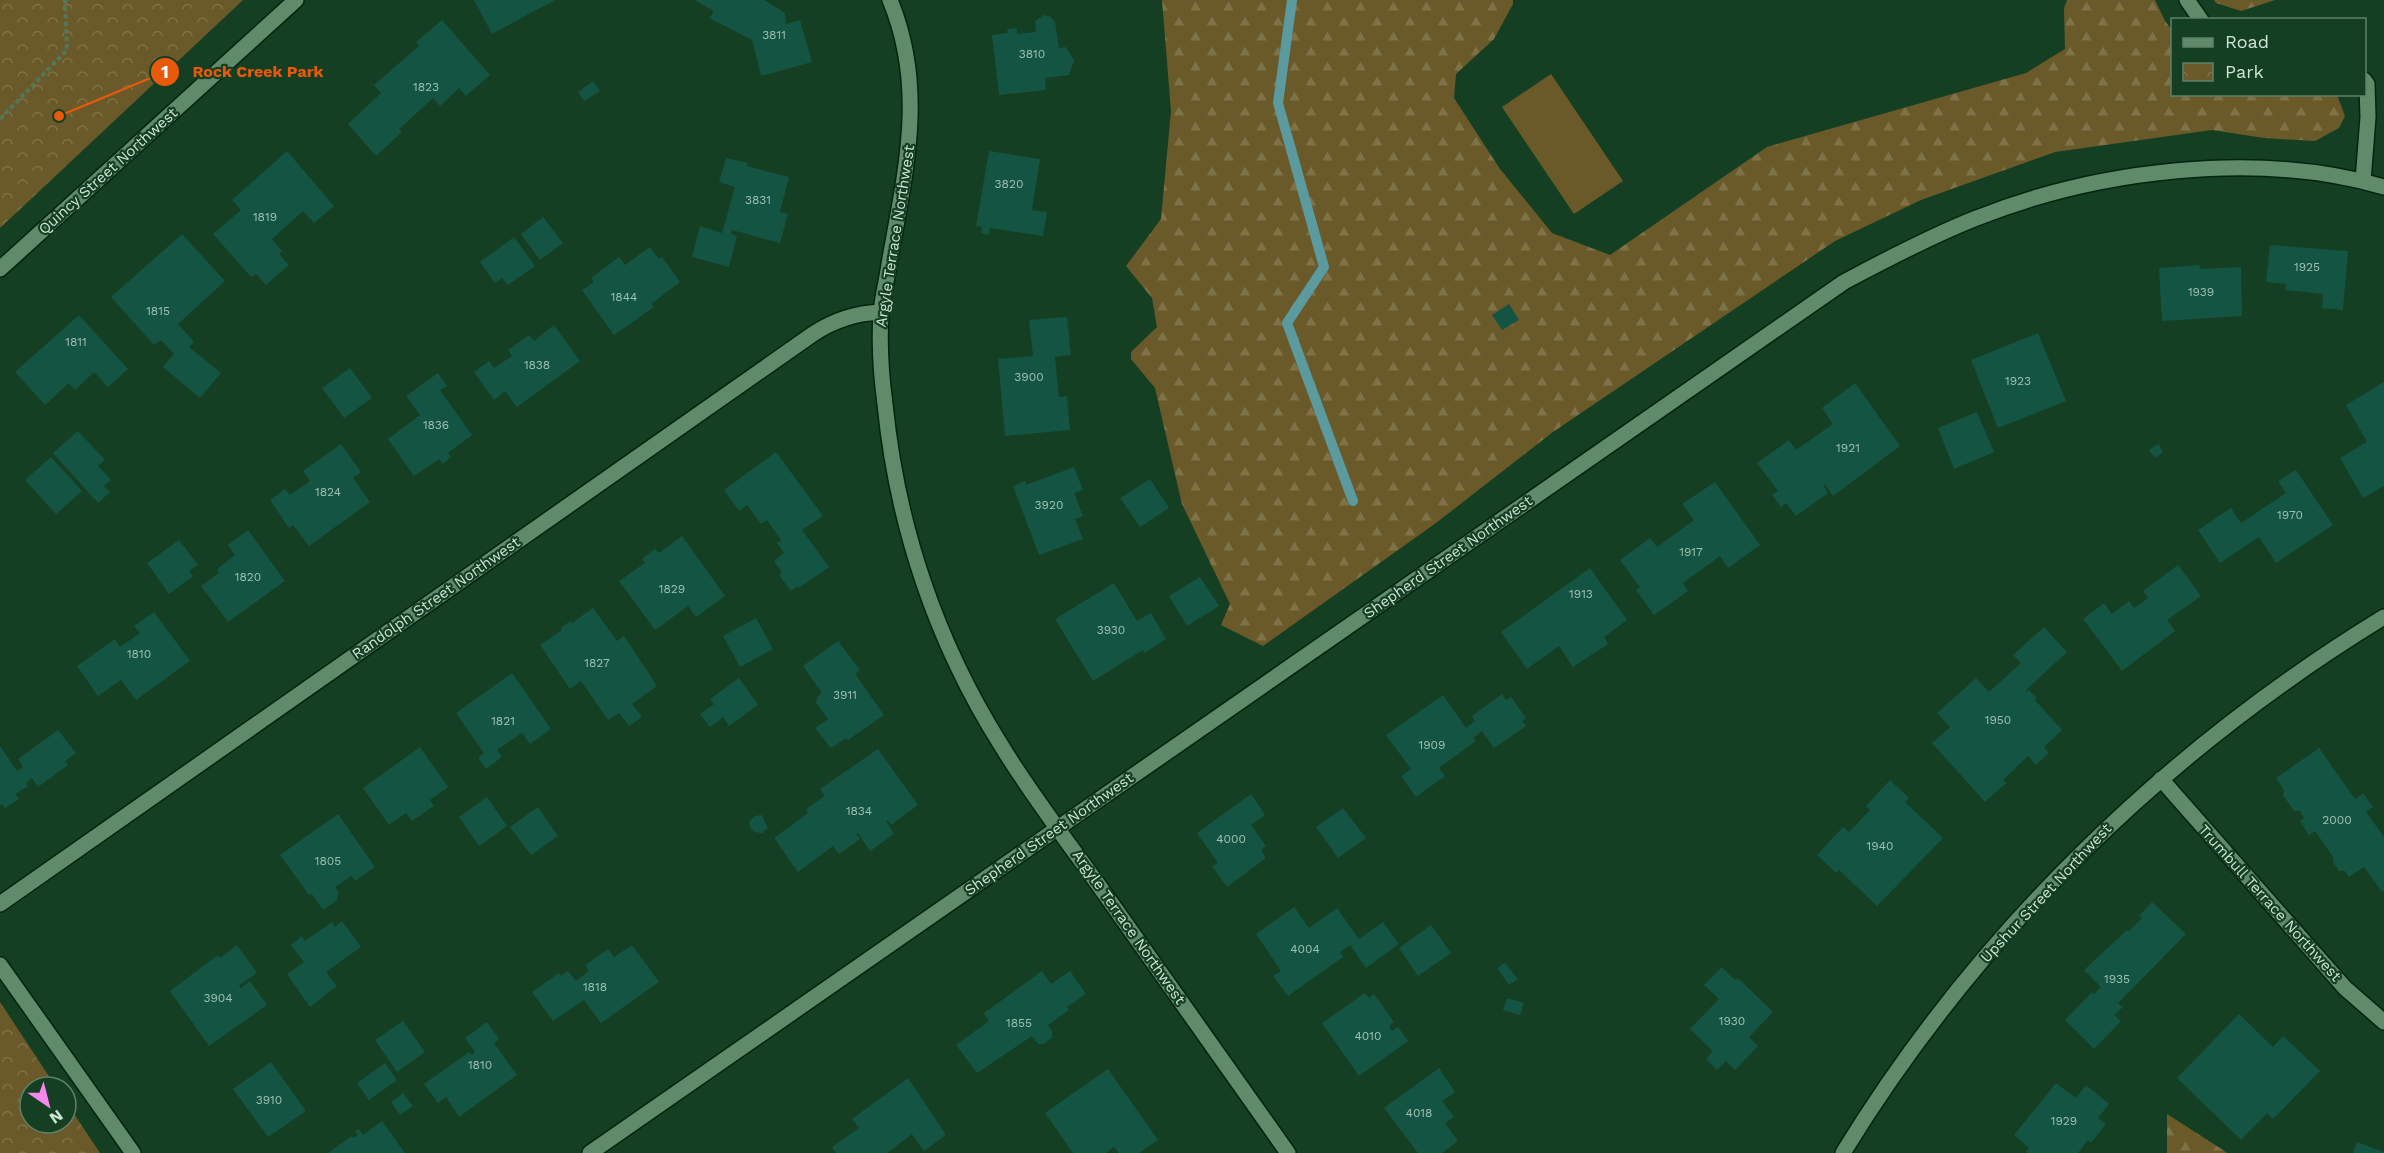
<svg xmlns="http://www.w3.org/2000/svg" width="2384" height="1153" font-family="'Work Sans',sans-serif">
<defs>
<pattern id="forest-firs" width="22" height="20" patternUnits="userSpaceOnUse" patternTransform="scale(1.5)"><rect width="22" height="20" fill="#6a5a2a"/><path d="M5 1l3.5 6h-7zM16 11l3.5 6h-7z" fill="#7e7248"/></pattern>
<pattern id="park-crowns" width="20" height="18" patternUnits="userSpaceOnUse" patternTransform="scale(1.5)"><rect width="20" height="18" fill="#6a5a2a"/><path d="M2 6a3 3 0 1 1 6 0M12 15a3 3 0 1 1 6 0" fill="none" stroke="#7e7248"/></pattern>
</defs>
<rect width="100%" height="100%" fill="#153f22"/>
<!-- forest -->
<g fill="url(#forest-firs)">
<path d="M1162,0H1513V4L1494,39L1456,74L1454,98L1500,169L1552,233L1610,255L1767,147L2026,73L2065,49L2064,8L2067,0H2155L2165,21L2172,30V94L2337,95L2345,116L2339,128L2315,141L2264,138L2212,130L2055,152L1921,200L1835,241L1553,432L1436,523L1263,646L1221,625L1230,604L1182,504L1155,388L1131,359V352L1157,327L1152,298L1126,266L1161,219L1171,111Z"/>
<path d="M2214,0H2275L2241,11L2216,3Z"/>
<path d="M2167,1114L2223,1150L2227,1153H2167Z"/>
</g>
<!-- park -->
<g fill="url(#park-crowns)">
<path d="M0,0H243L0,228Z"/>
<path d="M0,1002L56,1087H30V1123H66V1102L100,1153H0Z"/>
</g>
<!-- pitch -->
<path fill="#6a5a2a" d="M1551,74L1623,181L1574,214L1502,107Z"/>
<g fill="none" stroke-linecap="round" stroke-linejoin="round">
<!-- stream -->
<path stroke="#5b9ba0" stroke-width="10" d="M1292,0L1278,103L1324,267L1287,323L1353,501"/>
</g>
<!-- building -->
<g fill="#145443">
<path d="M474,0H555L492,34Z"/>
<path d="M694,0H764L785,13L786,24L800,20L812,62L761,76L752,40L709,18L714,11Z"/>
<path d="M1044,15L1051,17L1055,22L1059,48L1066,47L1074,60L1069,75L1045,78L1046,90L999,95L992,35L1008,33L1007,29L1017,28V34L1036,32L1035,21Z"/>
<path d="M442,20L490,75L466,96L459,88L440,106L433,98L399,129L402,132L376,156L348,124L381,93L374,85L419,46L416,42Z"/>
<path d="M593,81L600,91L584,101L578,92Z"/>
<path d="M287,151L334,206L314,223L303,211L272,239L282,251L279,254L289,265L266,285L256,274L251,277L213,234L241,210L232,200Z"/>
<path d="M989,151L1040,159L1032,210L1047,212L1043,236L990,228L989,235L981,233L982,227L976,226Z"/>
<path d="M726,158L748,163L747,166L789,177L780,212L788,214L780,243L732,230L731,234L737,236L729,267L692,257L700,226L722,233L735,187L719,182Z"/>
<path d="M543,217L563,243L540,260L521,234Z"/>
<path d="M182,234L225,281L178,324L194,342L189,347L221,373L200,398L163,367L174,354L161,340L154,345L111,297Z"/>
<path d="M514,237L535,266L508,285L502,278L495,283L480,262Z"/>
<path d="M2270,245L2348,251L2343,310L2322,308L2323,294L2285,290L2286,284L2266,282Z"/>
<path d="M650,247L659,259L662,257L680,282L651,304L654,307L614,335L582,290L594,282L591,278L619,257L625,265Z"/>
<path d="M2199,265L2200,269L2241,267L2242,316L2162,321L2159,268Z"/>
<path d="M1509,304L1519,320L1502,330L1492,315Z"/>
<path d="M79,315L128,369L108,387L94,372L75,390L69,383L45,405L15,372Z"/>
<path d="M1067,317L1071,355L1055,357L1059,397L1067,396L1070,430L1005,436L998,359L1033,356L1029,320Z"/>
<path d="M554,325L580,361L517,407L505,391L494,400L474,372L489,361L494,368L512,356L508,350L529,335L534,341Z"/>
<path d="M2038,333L2066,401L1998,428L1971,360Z"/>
<path d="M350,368L372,398L344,418L322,388Z"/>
<path d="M438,373L447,386L440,390L472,435L448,453L451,457L443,464L439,459L414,476L388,439L420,415L406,396Z"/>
<path d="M2384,382V486L2363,498L2340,458L2367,442L2346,405Z"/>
<path d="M1855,383L1900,446L1833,496L1825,484L1823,485L1828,493L1796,516L1786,503L1781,507L1772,495L1778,491L1757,463L1789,440L1796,450L1833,424L1822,408Z"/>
<path d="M1977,412L1994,452L1954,469L1938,428Z"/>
<path d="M78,431L105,460L98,466L111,480L104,486L110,492L98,503L53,453Z"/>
<path d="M341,444L361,472L353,478L370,502L309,546L293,525L289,528L270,500L285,489L290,495L310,481L303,471Z"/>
<path d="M2158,444L2163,452L2155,458L2149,450Z"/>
<path d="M776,452L823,516L802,530L829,567L799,588L798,586L791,591L779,575L782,573L774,561L784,553L777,543L781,540L767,520L761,524L747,505L739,511L724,490Z"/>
<path d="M51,457L82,491L56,514L25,480Z"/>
<path d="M1074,467L1083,490L1074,493L1083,516L1075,519L1083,539L1039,555L1013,486L1025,481L1026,485Z"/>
<path d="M2296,470L2333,525L2276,563L2259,537L2220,563L2198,530L2231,508L2241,523L2286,493L2278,481Z"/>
<path d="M1150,479L1169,508L1140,527L1120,498Z"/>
<path d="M1715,482L1760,545L1728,568L1720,556L1683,583L1688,591L1654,615L1636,590L1640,587L1620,560L1650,538L1657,547L1694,520L1682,504Z"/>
<path d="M248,530L285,581L228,622L201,586L219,573L217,569L235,555L228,545Z"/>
<path d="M682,536L725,596L696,617L688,606L655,630L619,581L645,563L642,559L655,549L659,553Z"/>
<path d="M179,540L198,565L189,571L193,576L169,594L147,563Z"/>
<path d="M2178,565L2201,596L2167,620L2175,631L2122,671L2083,619L2104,603L2112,614L2129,601L2134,608L2148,598L2143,591Z"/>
<path d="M1590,568L1627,620L1604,637L1608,644L1573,667L1559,646L1527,669L1501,632Z"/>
<path d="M1200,577L1219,606L1187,626L1169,596Z"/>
<path d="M1114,583L1137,621L1151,613L1166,639L1144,653L1143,650L1093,681L1055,619Z"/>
<path d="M593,608L617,641L624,636L657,686L632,704L642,717L629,726L619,713L608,720L581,681L570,689L540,645L562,630L561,628L570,621L572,623Z"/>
<path d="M154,612L190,661L136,700L121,680L98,696L77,666L115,639L120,647L140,633L134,626Z"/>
<path d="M756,618L773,649L740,667L723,636Z"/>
<path d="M2044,627L2067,652L2026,690L2027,692L2029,690L2037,698L2035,700L2062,730L2044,747L2049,753L2036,765L2028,756L2003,780L2006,783L1985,802L1932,743L1950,727L1937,713L1976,678L1989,692L2021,663L2013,655Z"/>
<path d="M838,641L860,670L855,674L884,715L848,740L846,738L831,748L815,728L828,719L816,703L817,697L822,693L803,666Z"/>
<path d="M512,673L551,729L530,744L522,733L497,750L502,757L486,769L478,758L484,753L456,713Z"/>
<path d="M739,678L758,705L729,726L723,717L710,727L700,714L714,704L710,699Z"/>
<path d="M1502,694L1506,700L1511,697L1526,718L1522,721L1526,726L1494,748L1482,731L1473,738L1476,741L1439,768L1445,776L1416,797L1401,776L1411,769L1386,735L1443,695L1466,728L1475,721L1472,716Z"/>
<path d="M58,730L76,753L65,761L68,765L38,787L32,778L26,783L28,786L15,794L19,799L5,808L2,804L0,806V746L17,771L23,767L18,759Z"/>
<path d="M420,747L448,787L430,800L434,806L412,821L406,813L389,825L363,788Z"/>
<path d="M2319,748L2355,799L2363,793L2373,807L2366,812L2384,837V891L2382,892L2364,867L2349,877L2345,871H2339L2333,862V857L2315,831L2309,835L2300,821L2304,818L2300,811H2294L2283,795L2284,790L2276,778Z"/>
<path d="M878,749L918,805L891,825L888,820L886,821L894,834L870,851L858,833L856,834L860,839L839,854L833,846L798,872L774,838L808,813L806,809L825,796L820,789Z"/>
<path d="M1890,780L1909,798L1905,802L1943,838L1877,906L1839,870L1836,873L1817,855L1843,827L1849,832L1870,810L1866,806Z"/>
<path d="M1251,794L1265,815L1251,825L1266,846L1261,850L1266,858L1227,887L1212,866L1218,863L1197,833Z"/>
<path d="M487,797L507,826L479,846L459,817Z"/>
<path d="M538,807L558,836L531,855L510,827Z"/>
<path d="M1343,808L1366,838L1338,858L1316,827Z"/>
<path d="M338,814L375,867L355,881L351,876L335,887L338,891L337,900L323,910L312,894L309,895L280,855Z"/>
<path d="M762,815L768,828L762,833L754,832L750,827L749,821L755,816Z"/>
<path d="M2152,902L2186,934L2118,1003L2123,1007L2114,1015L2121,1021L2094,1049L2065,1020L2092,992L2094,994L2101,987L2084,970L2127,930L2128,932L2142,918L2139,916Z"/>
<path d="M1294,907L1309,928L1337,908L1359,939L1383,922L1399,944L1366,968L1350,945L1340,952L1343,957L1288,996L1273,976L1281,971L1256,934Z"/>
<path d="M342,921L361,947L326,972L337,986L310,1007L287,974L304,962L291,945L302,936L305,941L332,922L335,927Z"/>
<path d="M1431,925L1451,953L1418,976L1399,948Z"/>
<path d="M237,945L257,973L239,985L241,988L250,981L267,1005L209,1046L170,991L218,955L220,958Z"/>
<path d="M632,945L659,982L601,1023L584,1000L553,1021L532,992L559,973L561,976L568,971L576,981L589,971L585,965L608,949L614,957Z"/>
<path d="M1505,963L1518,979L1509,985L1497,968Z"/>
<path d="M1722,967L1735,980L1738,978L1773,1012L1749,1037L1758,1046L1735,1070L1726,1061L1717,1070L1706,1059L1713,1051L1690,1029L1719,999L1704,985Z"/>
<path d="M1042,971L1051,984L1070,971L1086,994L1067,1007L1069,1010L1048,1025L1052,1031V1038L1043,1044H1038L1032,1036L977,1073L956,1045L989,1021L984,1013Z"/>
<path d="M1365,993L1369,998L1374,994L1394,1022L1389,1026L1392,1031L1398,1027L1408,1041L1359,1076L1322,1023Z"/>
<path d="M1507,998L1524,1003L1520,1015L1503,1010Z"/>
<path d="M2239,1014L2273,1047L2283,1036L2320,1071L2273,1119L2267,1113L2241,1140L2177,1078Z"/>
<path d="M403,1021L425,1052L397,1072L375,1040Z"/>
<path d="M487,1022L499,1039L494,1043L517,1075L459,1117L446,1097L438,1103L424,1084L469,1052L472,1055L475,1052L465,1038Z"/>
<path d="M271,1062L306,1111L268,1137L233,1089Z"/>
<path d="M385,1063L397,1080L369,1100L357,1083Z"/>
<path d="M1439,1068L1455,1092L1442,1101L1454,1117L1445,1123L1458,1141L1442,1153H1418L1384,1108Z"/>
<path d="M1108,1069L1158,1140L1139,1153H1119L1114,1147L1106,1153H1073L1045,1113Z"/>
<path d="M908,1078L946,1135L924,1151L912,1134L887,1153H836L832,1147L859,1128L852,1119Z"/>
<path d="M2056,1083L2076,1098L2086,1085L2109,1104L2098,1118L2106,1124L2091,1143L2088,1140L2078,1153H2028L2026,1152L2029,1148L2014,1135Z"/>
<path d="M403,1093L413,1106L400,1115L391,1102Z"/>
<path d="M382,1121L405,1153H328L352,1136L353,1138L358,1135L355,1131L359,1129L363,1135Z"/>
<path d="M2357,1142L2384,1152V1153H2353Z"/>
</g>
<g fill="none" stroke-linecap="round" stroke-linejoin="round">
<defs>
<g id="minor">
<path d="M890,0C927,89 905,173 889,264C887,280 882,297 881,314C879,344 881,374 885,404C897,525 936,642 1001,745C1033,798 1072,847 1107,897C1167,982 1228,1068 1288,1153"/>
<path d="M2187,0L2201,20"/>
<path d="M2363,181L2368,117L2367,84L2364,80"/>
<path d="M0,269L296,0"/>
<path d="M2161,779L2345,988L2384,1022"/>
<path d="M0,904L813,334C834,320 856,313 881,312"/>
<path d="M0,965L133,1153"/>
<path d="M590,1153L1844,282C1887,259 1929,237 1974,219C2096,170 2257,150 2384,187"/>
<path d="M1843,1153C1977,934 2165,751 2384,617"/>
</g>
</defs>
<!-- minor casing -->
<use href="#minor" stroke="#04240f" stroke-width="18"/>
<!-- path -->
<path stroke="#53765d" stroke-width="4" stroke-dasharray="4.5 3" stroke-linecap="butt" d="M0,119L67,50L65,0"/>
<!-- minor -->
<use href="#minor" stroke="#608b6a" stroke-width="15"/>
</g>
<g text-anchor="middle" stroke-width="4.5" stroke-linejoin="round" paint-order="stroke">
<!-- number labels -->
<g font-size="12" fill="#9fc0ae">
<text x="774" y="39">3811</text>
<text x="1032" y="58">3810</text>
<text x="426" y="91">1823</text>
<text x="1009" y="188">3820</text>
<text x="758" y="204">3831</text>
<text x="265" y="221">1819</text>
<text x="2307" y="271">1925</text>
<text x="2201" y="296">1939</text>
<text x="624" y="301">1844</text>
<text x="158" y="315">1815</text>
<text x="76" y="346">1811</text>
<text x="537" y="369">1838</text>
<text x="1029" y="381">3900</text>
<text x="2018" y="385">1923</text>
<text x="436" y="429">1836</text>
<text x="1848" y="452">1921</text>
<text x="328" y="496">1824</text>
<text x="1049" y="509">3920</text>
<text x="2290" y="519">1970</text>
<text x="1691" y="556">1917</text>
<text x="248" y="581">1820</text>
<text x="672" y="593">1829</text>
<text x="1581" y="598">1913</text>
<text x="1111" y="634">3930</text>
<text x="139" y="658">1810</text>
<text x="597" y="667">1827</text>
<text x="845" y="699">3911</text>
<text x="1998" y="724">1950</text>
<text x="503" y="725">1821</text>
<text x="1432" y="749">1909</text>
<text x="859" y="815">1834</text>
<text x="2337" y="824">2000</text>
<text x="1231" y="843">4000</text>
<text x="1880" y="850">1940</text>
<text x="328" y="865">1805</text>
<text x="1305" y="953">4004</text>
<text x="2117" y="983">1935</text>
<text x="595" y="991">1818</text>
<text x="218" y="1002">3904</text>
<text x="1732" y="1025">1930</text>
<text x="1019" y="1027">1855</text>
<text x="1368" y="1040">4010</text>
<text x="480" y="1069">1810</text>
<text x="269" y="1104">3910</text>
<text x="1419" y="1117">4018</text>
<text x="2064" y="1125">1929</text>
</g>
<!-- street labels -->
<g font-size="15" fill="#cde4d2" stroke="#153f22">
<text transform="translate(108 171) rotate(-42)" y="5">Quincy Street Northwest</text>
<text transform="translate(895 236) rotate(-81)" y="5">Argyle Terrace Northwest</text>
<text transform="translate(1448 557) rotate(-35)" y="5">Shepherd Street Northwest</text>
<text transform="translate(436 598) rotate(-35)" y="5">Randolph Street Northwest</text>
<text transform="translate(1049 834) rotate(-35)" y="5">Shepherd Street Northwest</text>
<text transform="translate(2046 893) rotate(-47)" y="5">Upshur Street Northwest</text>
<text transform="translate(2270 903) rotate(48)" y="5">Trumbull Terrace Northwest</text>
<text transform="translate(1129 927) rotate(55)" y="5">Argyle Terrace Northwest</text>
</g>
</g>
<!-- callouts -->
<path fill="none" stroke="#e8590c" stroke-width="2" d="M59 116L165 72"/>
<g fill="#e8590c" stroke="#153f22" stroke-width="2">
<circle cx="59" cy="116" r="6"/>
<circle cx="165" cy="72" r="15"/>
</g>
<g font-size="18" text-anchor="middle" font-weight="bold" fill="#fff">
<text x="165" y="78">1</text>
</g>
<g font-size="16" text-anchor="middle" font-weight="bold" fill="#e8590c" stroke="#153f22" stroke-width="4.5" stroke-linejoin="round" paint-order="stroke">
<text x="258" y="77">Rock Creek Park</text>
</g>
<!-- legend -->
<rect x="2171" y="18" width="195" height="78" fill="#153f22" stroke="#5f8168" stroke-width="1.5"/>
<rect x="2183" y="38" width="30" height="9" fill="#608b6a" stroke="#5f8168" stroke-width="1.5"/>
<text x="2225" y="48" font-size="18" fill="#cde4d2">Road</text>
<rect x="2183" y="63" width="30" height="18" fill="url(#park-crowns)" stroke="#5f8168" stroke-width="1.5"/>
<text x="2225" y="78" font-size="18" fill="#cde4d2">Park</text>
<!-- north arrow -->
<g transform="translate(48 1105) rotate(145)"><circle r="28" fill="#153f22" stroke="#5f8168" stroke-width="1.5"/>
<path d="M0-4.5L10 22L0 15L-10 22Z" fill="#f788eb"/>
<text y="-9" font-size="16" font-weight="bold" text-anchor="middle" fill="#cde4d2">N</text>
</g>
</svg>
